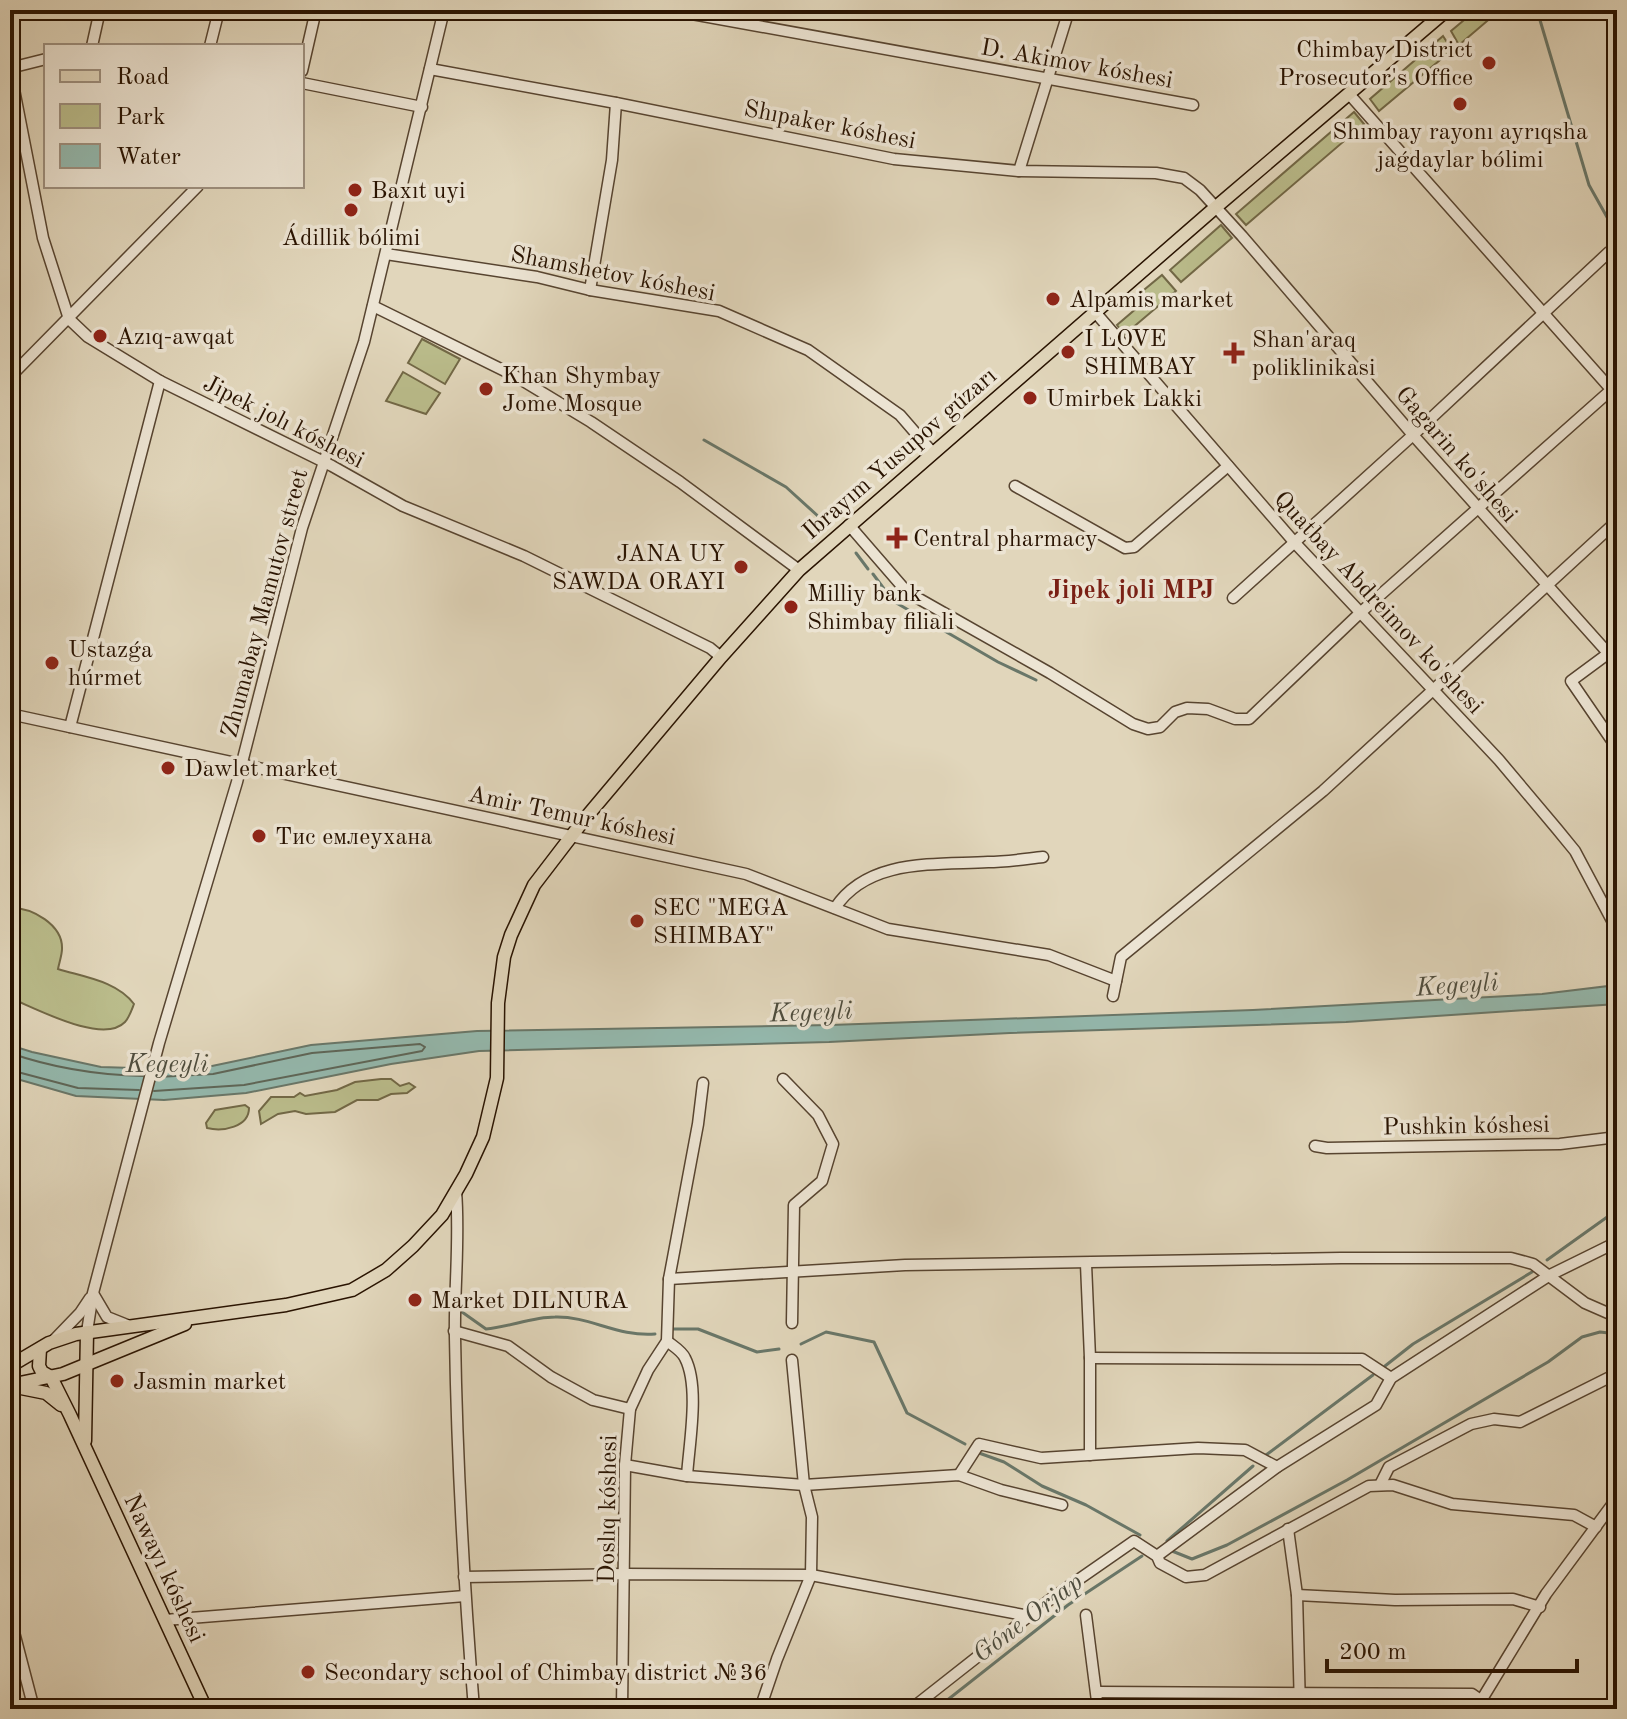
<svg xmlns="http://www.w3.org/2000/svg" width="1627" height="1719" font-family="'Old Standard TT',serif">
<rect width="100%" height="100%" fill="#e1d6bb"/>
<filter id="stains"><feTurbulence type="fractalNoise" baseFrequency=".0025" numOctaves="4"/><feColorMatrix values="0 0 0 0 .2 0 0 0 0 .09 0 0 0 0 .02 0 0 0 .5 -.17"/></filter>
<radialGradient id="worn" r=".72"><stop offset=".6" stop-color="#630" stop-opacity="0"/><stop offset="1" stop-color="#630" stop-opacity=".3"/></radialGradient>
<!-- green -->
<g fill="#babc8b" stroke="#726846" stroke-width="2">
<path d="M1476,10H1500L1459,45L1451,31Z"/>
<path d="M1443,36L1452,50L1379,111L1370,99Z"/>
<path d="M1354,112L1364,124L1246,225L1236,214Z"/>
<path d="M1221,225L1232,238L1181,282L1170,270Z"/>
<path d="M1162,275L1176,291L1124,335L1117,325L1138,307L1133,299Z"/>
<path d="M422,339L460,359L445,384L408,363Z"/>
<path d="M403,372L440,393L426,414L386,401Z"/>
<path d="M10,908C32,907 63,925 62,949C62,955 59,963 58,969C84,977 117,981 134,1004C132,1009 129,1018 125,1022C103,1045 35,1008 10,998Z"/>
<path d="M381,1079H391L400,1086L409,1083L415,1087L407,1093L391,1094L378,1100H357L335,1112L306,1114L295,1111L278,1114L261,1124L259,1111L271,1097H294L300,1093L305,1096L337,1090L355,1082Z"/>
<path d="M245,1105L249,1108C249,1127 223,1132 207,1128L206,1123L215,1110Z"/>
</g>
<!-- water -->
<path fill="#94b9ae" stroke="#697769" stroke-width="2" d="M1617,985V1004L1346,1022L1010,1033L829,1042L479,1051L391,1064L246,1093L164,1100L76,1096L10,1077V1045L32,1052L101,1067L166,1069L212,1066L311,1045L477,1031L831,1025L1253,1010L1542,994Z"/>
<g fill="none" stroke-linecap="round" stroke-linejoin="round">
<!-- shore -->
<g stroke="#5e6658" stroke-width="2">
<path d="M10,1053C53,1068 98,1075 143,1076"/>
<path d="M10,1070L78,1088L139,1090"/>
<path d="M154,1091L244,1085L422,1051L425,1047L420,1044L312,1053L213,1074L157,1077"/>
</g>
<!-- stream -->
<g stroke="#697769" stroke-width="3">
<path d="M1537,10L1589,185L1617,235"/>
<path d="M704,440L786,487L819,517"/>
<path d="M856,553L868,569"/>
<path d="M873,574L893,601L998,662L1036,680"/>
<path d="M1547,1260L1617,1210"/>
<path d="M462,1312L486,1329C509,1327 532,1317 555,1317C590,1316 617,1337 655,1334"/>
<path d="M673,1329H698L757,1352L779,1349"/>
<path d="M801,1344L826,1332L874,1342L907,1413L965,1444"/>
<path d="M1385,1366L1413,1344L1532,1272"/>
<path d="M979,1453L1004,1462L1042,1486L1086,1505L1140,1535"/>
<path d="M1266,1455L1373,1375"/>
<path d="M1167,1541L1253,1466"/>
<path d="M1172,1551L1192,1559L1227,1545L1347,1480L1548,1362L1582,1337L1600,1332L1617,1334"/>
<path d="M936,1709L1068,1605L1142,1556"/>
</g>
<defs>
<g id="minor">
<path d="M670,10L1193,105"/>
<path d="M92,46L100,10"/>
<path d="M210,46L219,10"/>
<path d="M10,68L46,59"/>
<path d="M10,69L43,238L69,319L88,337L160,381L332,466L403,506L524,556L710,648L721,657"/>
<path d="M430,69L616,103L894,159L1019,171L1156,173L1184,178L1200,190L1242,236L1413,435L1608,653"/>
<path d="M302,71L316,10"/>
<path d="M302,83L422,107"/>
<path d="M1349,94L1617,396"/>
<path d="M1019,171L1069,10"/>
<path d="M386,254L537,277L590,290L719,311L808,350L900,415L932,452"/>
<path d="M590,290L612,160L616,103"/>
<path d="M373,306L515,376L591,422L680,482L799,570"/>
<path d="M1095,312L1295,543L1499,760L1557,829L1575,851L1617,930"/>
<path d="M10,377L198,186"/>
<path d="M1015,486L1125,548L1134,547L1228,466"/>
<path d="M849,525L907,592L1050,673L1133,724L1148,729L1160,727L1175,712L1187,708L1208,709L1235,719H1249L1360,613L1611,390"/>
<path d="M1233,598L1413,435L1609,252"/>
<path d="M1617,647L1571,681L1617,748"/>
<path d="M10,714L746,874L888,929L1049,955L1116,981"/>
<path d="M70,727L160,381"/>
<path d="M835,908C868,858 935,865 988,862C1006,862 1025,859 1043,857"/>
<path d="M1113,996L1121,957L1323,791L1617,521"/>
<path d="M783,1079L818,1115L833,1144L822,1181L794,1205L792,1323"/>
<path d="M1315,1146L1327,1148L1560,1144L1617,1137"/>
<path d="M456,1191C460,1240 454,1288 455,1337C457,1461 464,1585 474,1709"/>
<path d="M1086,1264L1090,1358V1455"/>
<path d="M669,1279L905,1265L1341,1258H1511L1533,1264L1585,1303L1617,1317"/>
<path d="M94,1295L107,1317L127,1325"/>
<path d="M454,1331L508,1346L551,1377L593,1400L630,1409"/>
<path d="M87,1332L93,1293L159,1043L237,782L302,528L364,342L444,10"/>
<path d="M54,1340L80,1313L90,1298"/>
<path d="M667,1341C673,1346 682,1351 685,1358C700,1387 689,1444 687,1476"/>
<path d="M1090,1358L1362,1359L1391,1378"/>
<path d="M625,1465L687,1476L804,1485L959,1475L1001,1490L1062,1505"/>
<path d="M959,1475L979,1444L1041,1458L1198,1448L1245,1450L1277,1467"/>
<path d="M1380,1485L1389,1467L1471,1424L1494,1419L1520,1422L1612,1376"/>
<path d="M1288,1529L1297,1595L1300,1709"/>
<path d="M1157,1556L1277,1467L1376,1405L1391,1378L1550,1275L1617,1242"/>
<path d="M464,1577L625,1574L811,1575L1029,1616"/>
<path d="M1297,1595L1395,1600L1513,1599L1540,1607"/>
<path d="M1086,1615L1098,1709"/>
<path d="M10,1617L34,1709"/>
<path d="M165,1620L465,1596"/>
<path d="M1098,1692L1472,1694L1482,1701"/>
<path d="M622,1709L625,1465L630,1409L648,1370L667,1341L669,1279L698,1124L703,1083"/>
<path d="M760,1709L777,1659L811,1575L812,1517L804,1485L792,1360"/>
<path d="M911,1709L1052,1598L1134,1541L1157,1556L1160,1563L1186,1577L1205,1575L1369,1486L1393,1485L1452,1504L1574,1515L1596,1527"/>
<path d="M1476,1709L1546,1594L1617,1498"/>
<path d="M1613,1709L1617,1699"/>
</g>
<g id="major">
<path d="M40,1349L39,1366L42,1372L51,1377L70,1415L206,1709"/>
<path d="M10,1366L49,1343L76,1334L286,1305L352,1290L386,1270L413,1246L442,1215L466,1174L483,1137L497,1078L498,1003L504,957L511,935L534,885L583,821L721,657L799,570L1216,207L1447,10"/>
<path d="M10,1385L63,1374L185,1324"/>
<path d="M21,1388L46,1393L61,1405"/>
<path d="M85,1441L87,1332"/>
</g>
</defs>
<!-- minor casing -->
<use href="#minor" stroke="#574430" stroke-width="13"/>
<!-- major casing -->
<use href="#major" stroke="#291301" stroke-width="15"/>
<!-- minor -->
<use href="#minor" stroke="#ece4d3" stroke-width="10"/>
<!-- major -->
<use href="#major" stroke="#e1d6bb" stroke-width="12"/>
</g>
<!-- markers -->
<g fill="#8f2418" stroke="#ece4d3" stroke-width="3">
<circle cx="1489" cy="63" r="8"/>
<circle cx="1460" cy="104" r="8"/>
<circle cx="355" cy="190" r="8"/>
<circle cx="351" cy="210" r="8"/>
<circle cx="1053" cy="299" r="8"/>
<circle cx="100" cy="336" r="8"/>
<circle cx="1068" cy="352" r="8"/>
<path d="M1230 341h8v8h8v8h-8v8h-8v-8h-8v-8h8z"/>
<circle cx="486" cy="389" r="8"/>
<circle cx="1030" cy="398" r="8"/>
<path d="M893 526h8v8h8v8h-8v8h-8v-8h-8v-8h8z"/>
<circle cx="741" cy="567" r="8"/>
<circle cx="791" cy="607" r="8"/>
<circle cx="52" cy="663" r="8"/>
<circle cx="168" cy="768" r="8"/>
<circle cx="259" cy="836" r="8"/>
<circle cx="637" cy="921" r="8"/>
<circle cx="415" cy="1300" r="8"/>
<circle cx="117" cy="1381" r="8"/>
<circle cx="308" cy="1672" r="8"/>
</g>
<g text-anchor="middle" stroke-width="7" stroke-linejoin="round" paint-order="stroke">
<!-- poi labels -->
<g font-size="24" fill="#291301" stroke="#ece4d3" text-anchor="start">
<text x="1473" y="57" text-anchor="end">Chimbay District<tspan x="1473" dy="28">Prosecutor's Office</tspan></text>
<text x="1460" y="139" text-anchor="middle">Shımbay rayonı ayrıqsha<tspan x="1460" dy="28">jaǵdaylar bólimi</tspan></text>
<text x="371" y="198">Baxıt uyi</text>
<text x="351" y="245" text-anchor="middle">Ádillik bólimi</text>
<text x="1069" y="307">Alpamis market</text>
<text x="116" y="344">Azıq-awqat</text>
<text x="1084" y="346">I LOVE<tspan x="1084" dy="28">SHIMBAY</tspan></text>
<text x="1252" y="347">Shan'araq<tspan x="1252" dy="28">poliklinikasi</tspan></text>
<text x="502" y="383">Khan Shymbay<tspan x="502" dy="28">Jome Mosque</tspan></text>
<text x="1046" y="406">Umirbek Lakki</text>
<text x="913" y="546">Central pharmacy</text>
<text x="725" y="561" text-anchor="end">JANA UY<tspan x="725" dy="28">SAWDA ORAYI</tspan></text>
<text x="807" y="601">Milliy bank<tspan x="807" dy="28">Shimbay filiali</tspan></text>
<text x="68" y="657">Ustazǵa<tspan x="68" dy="28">húrmet</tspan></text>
<text x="184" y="776">Dawlet market</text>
<text x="275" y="844">Тис емлеухана</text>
<text x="653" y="915">SEC "MEGA<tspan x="653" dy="28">SHIMBAY"</tspan></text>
<text x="431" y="1308">Market DILNURA</text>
<text x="133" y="1389">Jasmin market</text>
<text x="324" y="1680">Secondary school of Chimbay district №36</text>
</g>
<!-- street labels -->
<g font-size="24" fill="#291301" stroke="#ece4d3">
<text transform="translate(1077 63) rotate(10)" y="8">D. Akimov kóshesi</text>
<text transform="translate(830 124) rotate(11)" y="8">Shıpaker kóshesi</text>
<text transform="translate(613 273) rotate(11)" y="8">Shamshetov kóshesi</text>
<text transform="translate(284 421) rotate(27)" y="8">Jipek jolı kóshesi</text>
<text transform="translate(899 453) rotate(-41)" y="8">Ibrayım Yusupov gúzarı</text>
<text transform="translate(1457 454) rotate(49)" y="8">Gagarin ko'shesi</text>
<text transform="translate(1379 602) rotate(47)" y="8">Quatbay Abdreimov ko'shesi</text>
<text transform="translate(264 603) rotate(-75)" y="8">Zhumabay Mamutov street</text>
<text transform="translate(572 815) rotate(12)" y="8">Amir Temur kóshesi</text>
<text transform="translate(1466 1125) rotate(-1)" y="8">Pushkin kóshesi</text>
<text transform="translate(607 1509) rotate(-89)" y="8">Doslıq kóshesi</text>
<text transform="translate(165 1568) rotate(65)" y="8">Nawayı kóshesi</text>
</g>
<!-- neighbourhood labels -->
<g font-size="26" font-weight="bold" fill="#7a1f14" stroke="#ece4d3">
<text x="1131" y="598">Jipek joli MPJ</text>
</g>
<!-- water labels -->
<g font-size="26" font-style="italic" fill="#4e4d3e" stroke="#ece4d3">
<text transform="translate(1457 984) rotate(-4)" y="9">Kegeyli</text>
<text transform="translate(811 1011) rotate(-2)" y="9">Kegeyli</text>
<text x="167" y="1072">Kegeyli</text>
<text transform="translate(1027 1617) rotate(-37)" y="9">Góne Orjap</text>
</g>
</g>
<!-- margin -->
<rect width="1627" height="1719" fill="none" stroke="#e1d6bb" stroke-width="40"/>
<rect x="12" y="12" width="1603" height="1695" fill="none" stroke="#291301" stroke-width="4"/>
<rect x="20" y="20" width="1587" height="1679" fill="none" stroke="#291301" stroke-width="2"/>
<!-- legend -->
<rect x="44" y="44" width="260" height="144" fill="#ece4d3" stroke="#9e907f" stroke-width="2"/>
<rect x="60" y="70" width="40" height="12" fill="#e1d6bb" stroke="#9e907f" stroke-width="2"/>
<text x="116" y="84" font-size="24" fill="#291301">Road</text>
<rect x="60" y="104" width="40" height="24" fill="#babc8b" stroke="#9e907f" stroke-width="2"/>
<text x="116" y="124" font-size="24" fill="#291301">Park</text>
<rect x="60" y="144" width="40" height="24" fill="#94b9ae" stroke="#9e907f" stroke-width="2"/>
<text x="116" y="164" font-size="24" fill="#291301">Water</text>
<!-- scale -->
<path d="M1327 1659v12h250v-12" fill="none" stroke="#291301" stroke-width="4"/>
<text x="1339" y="1659" font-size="24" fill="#291301" stroke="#ece4d3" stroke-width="6" paint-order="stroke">200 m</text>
<rect width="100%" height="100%" filter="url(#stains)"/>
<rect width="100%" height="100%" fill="url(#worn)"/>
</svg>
